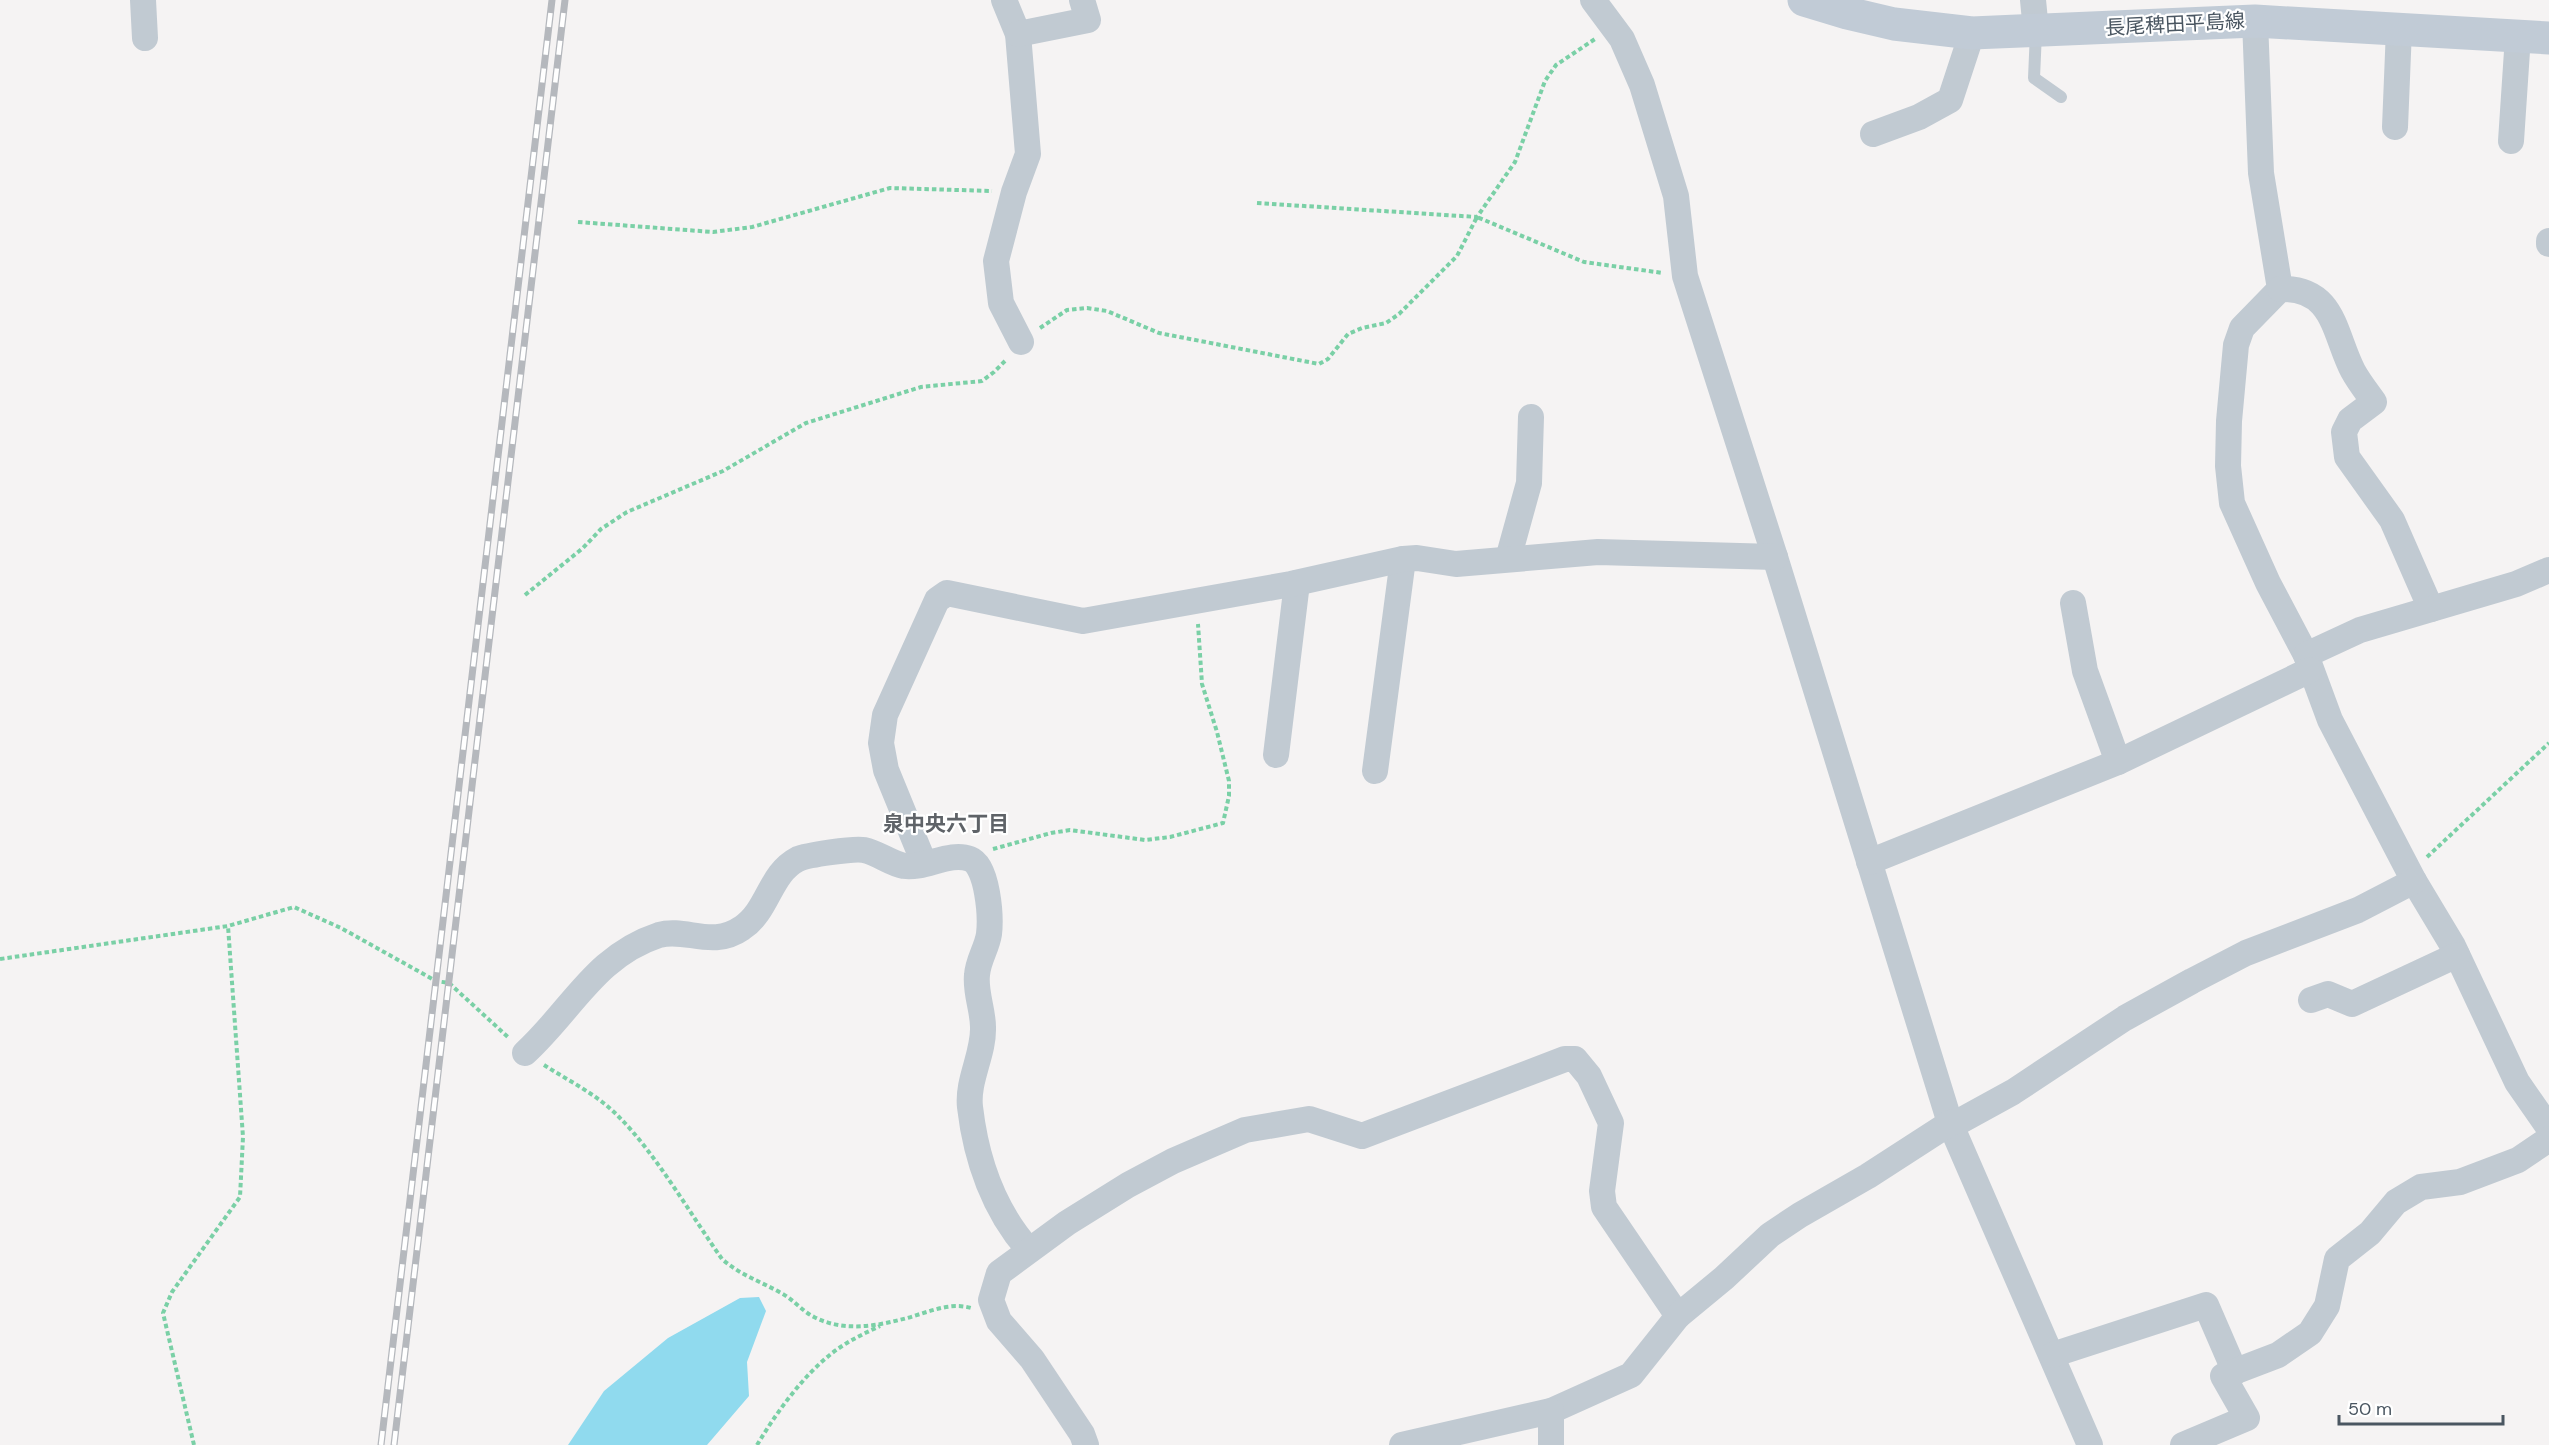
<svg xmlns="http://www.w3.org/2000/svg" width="2549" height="1445" font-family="'DM Sans','Noto Sans JP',sans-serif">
<rect width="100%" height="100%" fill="#f5f3f3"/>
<!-- water -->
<path fill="#90daee" d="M759,1297L766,1311L747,1362L749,1396L707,1445H568L604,1391L668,1338L740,1298Z"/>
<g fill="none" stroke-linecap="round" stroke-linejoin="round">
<!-- path -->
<g stroke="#7ad0a6" stroke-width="4" stroke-dasharray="4.5 3" stroke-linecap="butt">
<path d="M1257,203L1477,217L1515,162L1545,81L1556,65L1595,39"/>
<path d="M578,222L713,232L752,227L890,188L992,191"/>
<path d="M1040,328L1067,310L1087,308L1107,311L1159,333L1319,364L1328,359L1348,334L1362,328L1386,323L1399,314L1457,256L1477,217L1584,262L1663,273"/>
<path d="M525,595L583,548L601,529L627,512L723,471L806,423L921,387L982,381L994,372L1006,360"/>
<path d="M993,849L1051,833L1070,830L1145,840L1170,837L1223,823L1229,796V781L1217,732L1202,684L1198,624"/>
<path d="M2427,857L2549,743"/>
<path d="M0,959L228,926L294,907L341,928L436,981L449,983L509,1038"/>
<path d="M544,1065C569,1081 598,1095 619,1117C656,1154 691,1215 722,1259C740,1275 760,1281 781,1293C793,1299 802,1311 814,1317C841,1331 872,1327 899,1320C923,1315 947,1301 971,1308"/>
<path d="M194,1445L163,1313L172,1292L240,1197L243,1137L228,926"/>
<path d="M757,1445C777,1412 801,1378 831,1354C846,1342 863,1334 880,1326"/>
</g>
<!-- service -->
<path stroke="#c1cad2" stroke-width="12" d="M2036,32L2034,78L2061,97"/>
<!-- minor -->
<g stroke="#c1cad2" stroke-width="26">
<path d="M143,0L145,38"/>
<path d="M1004,0L1018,34L1028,154L1014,192L996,261L1001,303L1021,342"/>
<path d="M1593,0L1622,39L1642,85L1676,196L1685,276L1775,557L1950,1123L2090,1445"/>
<path d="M2033,0L2036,31"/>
<path d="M2255,21L2261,173L2280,289L2242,328L2236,345L2229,421L2228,466L2232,503L2268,583L2306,655L2330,720L2414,881L2453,946L2517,1082L2549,1128"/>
<path d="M1018,34L1088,20L1082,0"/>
<path d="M2395,127L2399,29"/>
<path d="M1873,134L1919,117L1950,100L1972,33"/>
<path d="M2511,141L2518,36"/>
<path d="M2549,241V244"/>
<path d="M2280,289C2335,287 2334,335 2353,371C2359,382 2367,392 2374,402L2350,420L2344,432L2347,457L2392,520L2431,609"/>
<path d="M1508,559L1529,483L1531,417"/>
<path d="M2073,603L2085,671L2118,762"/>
<path d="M2306,655L2360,630L2516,584L2549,570"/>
<path d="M1276,755L1297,583"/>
<path d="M1375,771L1403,559"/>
<path d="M1869,862L2118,762L2310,670"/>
<path d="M924,863L886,770L881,743L885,715L937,600L947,593L1083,621L1291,584L1403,559L1417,558L1456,564L1598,552L1775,557"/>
<path d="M2311,1000L2328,994L2352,1004L2457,955"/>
<path d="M525,1053C572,1010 595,956 659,935C686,927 712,949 742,928C769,910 769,874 798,859C807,855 854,848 864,850C878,853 890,863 904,866C925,869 950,851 970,859C988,866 991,917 989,934C987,948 978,960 977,975C975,992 983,1010 983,1027C984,1054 967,1080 970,1107C976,1159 994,1211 1029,1250"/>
<path d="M2052,1355L2206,1305L2235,1372"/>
<path d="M1086,1445L1082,1434L1032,1359L999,1321L991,1300L999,1273L1067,1223L1128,1185L1173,1161L1245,1130L1309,1119L1362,1136L1565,1059H1575L1589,1076L1611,1123L1602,1191L1604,1207L1678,1316"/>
<path d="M1402,1445L1551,1411L1631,1375L1678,1316L1724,1278L1770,1235L1800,1215L1868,1176L1950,1123L1962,1120L2013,1092L2125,1018L2192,981L2246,953L2358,910L2414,881"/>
<path d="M1551,1445V1411"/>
<path d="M2183,1445L2247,1418L2223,1376L2278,1355L2310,1333L2327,1306L2337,1259L2370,1233L2396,1202L2421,1187L2460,1182L2518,1160L2549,1139"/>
</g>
<!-- secondary -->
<path stroke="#c1cbd6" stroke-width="33" d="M1804,0L1847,13L1894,24L1972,33L2255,21L2549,38"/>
<defs>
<g id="rail">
<path d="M381,1445L552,0"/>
<path d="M394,1445L565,0"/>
</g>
</defs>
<!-- rail casing -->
<use href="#rail" stroke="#b5b8bd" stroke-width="7"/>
<!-- rail -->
<use href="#rail" stroke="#fff" stroke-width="4.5" stroke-dasharray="14" stroke-linecap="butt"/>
</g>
<g text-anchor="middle" stroke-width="4.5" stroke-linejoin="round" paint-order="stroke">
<!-- street labels -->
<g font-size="20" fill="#4a5661" stroke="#fff">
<text transform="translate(2175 24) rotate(-3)" y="7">長尾稗田平島線</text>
</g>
<!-- neighbourhood labels -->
<g font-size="21" font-weight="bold" fill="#5f6368" stroke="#fff">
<text x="946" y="831">泉中央六丁目</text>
</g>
</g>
<!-- scale -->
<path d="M2339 1415v9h164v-9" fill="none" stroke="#4a5661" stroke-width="3"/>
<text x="2348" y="1415" font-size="18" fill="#4a5661" stroke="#ffffff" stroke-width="4.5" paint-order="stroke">50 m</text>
</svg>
